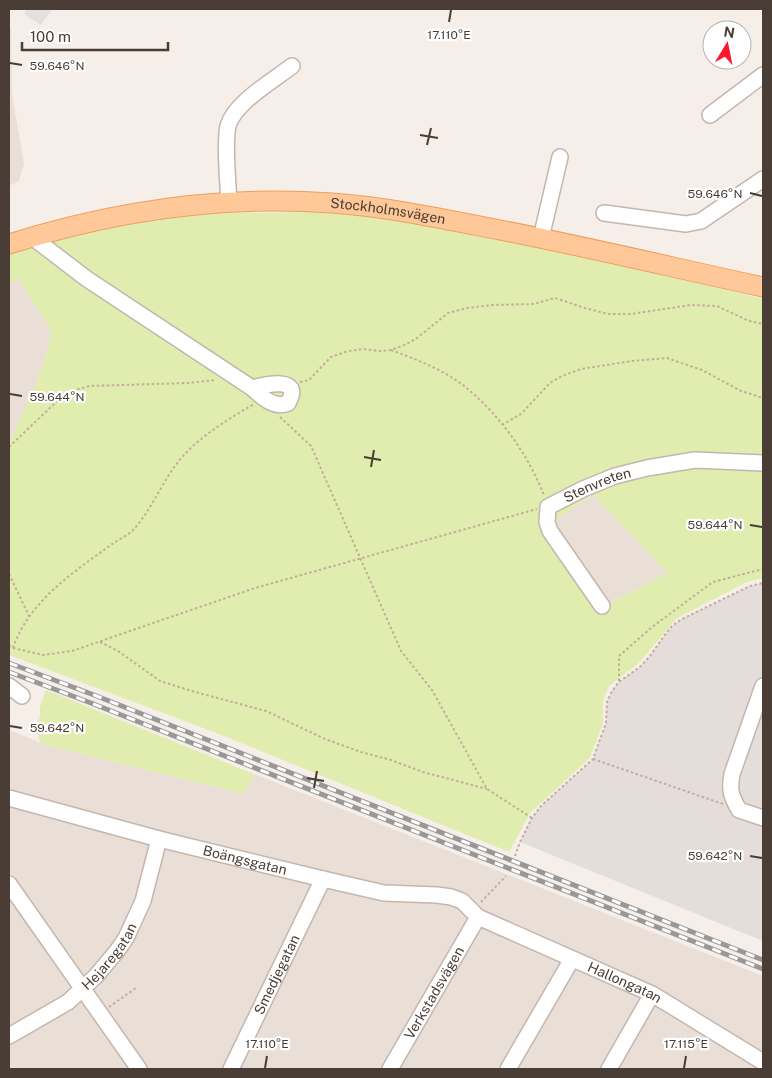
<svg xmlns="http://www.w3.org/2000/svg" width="772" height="1078" font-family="'Public Sans',sans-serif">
<rect width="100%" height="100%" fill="#f6eee9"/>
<!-- residential -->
<g fill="#eadfd6">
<path d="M9,25L11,28L12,94L24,164L19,181L9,186Z"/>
<path d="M19,279L51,330L48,348L36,384L9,444V284Z"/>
<path d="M593,494L667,573L597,610L543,528Z"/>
<path d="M9,730L49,746L244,794L254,774L763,976V1069H9Z"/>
</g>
<!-- industrial -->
<path fill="#e5ddda" d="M763,583V941L520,842L532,818L541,806L593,759L606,723L607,702L612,691L619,682L641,666L650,656L664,636L672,626L682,619L750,586Z"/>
<!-- green -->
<g fill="#e0edae" fill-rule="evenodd">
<path d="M318,212L389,217L488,235L680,278L763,299V578L747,582L677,618L639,663L609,686L603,700V723L590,758L530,813L509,852L219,734L9,655V444L36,384L48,348L51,330L19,279L9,284V253L72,234L159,219L219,213ZM593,494L667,573L597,610L543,528Z"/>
<path d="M46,690L254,774L244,794L49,746L40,742L35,727L40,717V707Z"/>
</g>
<!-- parking -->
<path fill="#e4e0de" d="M27,9H52L41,25L24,14Z"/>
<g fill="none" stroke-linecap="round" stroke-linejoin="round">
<defs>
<g id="minor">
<path d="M710,115L763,75"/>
<path d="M229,202C228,182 224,144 228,126C234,103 274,80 292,66"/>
<path d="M604,213L686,224L701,221L763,179"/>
<path d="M32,237L87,279L252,388C262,397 274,409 288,403C304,375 264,385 252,388"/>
<path d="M541,238L560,157"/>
<path id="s1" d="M602,606L550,531L547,522L548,507L583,489L615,476L647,468L695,460L763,463"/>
<path d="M9,686L22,696"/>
<path d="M763,686L732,774C729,790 731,796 739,810L763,818"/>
<path id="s2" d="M9,798L159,839L323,879L384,893L437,895L451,897L462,901L478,917L652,994L763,1062"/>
<path d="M9,884L139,1069"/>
<path id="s3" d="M9,1036L68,1002L96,976L117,951L126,938L143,901L159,839"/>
<path id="s4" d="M231,1069L323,879"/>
<path id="s5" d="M390,1069L478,917"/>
<path d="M508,1069L572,959"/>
<path d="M609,1069L652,994"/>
</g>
<g id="major">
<path id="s6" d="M9,244C113,211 223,195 332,203C388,207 444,219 500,230C588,247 675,268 763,287"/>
</g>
</defs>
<!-- minor casing -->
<use href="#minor" stroke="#c5b6ad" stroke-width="18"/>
<!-- major casing -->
<use href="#major" stroke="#ee9f5e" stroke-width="21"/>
<!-- path -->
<g stroke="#c5ab9a" stroke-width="2" stroke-dasharray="2.5 2.5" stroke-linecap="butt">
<path d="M391,350C418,360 447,371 469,390C502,418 528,455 544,495"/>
<path d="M300,382L309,380L331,357L348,351L363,349L380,351L391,350L407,344L417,338L448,313L467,308L492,305L534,304L555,298L585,308L608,314H631L690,305L717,306L749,321L763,324"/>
<path d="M280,417L311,446L401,651L432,690L487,789L532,818"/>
<path d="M502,425L521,414L550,383L562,376L581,369L632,361L667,358L702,370L741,391L763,398"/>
<path d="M9,447L53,405L71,391L90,386L187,383L216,380"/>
<path d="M9,574L30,618"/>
<path d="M100,642L118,651L160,681L195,692L266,711L325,739L361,752L391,760L423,772L487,789"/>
<path d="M9,645L13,648L43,655L72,651L255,588L537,509"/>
<path d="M13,648C29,600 77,570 115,542C120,539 126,536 131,532C149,515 162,482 178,462C197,438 227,420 254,404"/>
<path d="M619,681V656L652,627L713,582L763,569"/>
<path d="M593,759L723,804"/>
<path d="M515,856L520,842L532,818L541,806L593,759L606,723L607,702L612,691L619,682L641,666L650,656L664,636L672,626L682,619L750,586L763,583"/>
<path d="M481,902L506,876"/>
<path d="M109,1007L136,988"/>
</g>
<!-- minor -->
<use href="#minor" stroke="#fff" stroke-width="15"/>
<!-- major -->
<use href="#major" stroke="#ffc898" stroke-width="19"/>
<defs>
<g id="rail">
<path d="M9,663L94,695L763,960"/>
<path d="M9,672L91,703L763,969"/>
</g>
</defs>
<!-- rail casing -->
<use href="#rail" stroke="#989898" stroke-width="5"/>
<!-- rail -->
<use href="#rail" stroke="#fff" stroke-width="3" stroke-dasharray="9" stroke-linecap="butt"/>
</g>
<!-- ticks -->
<path fill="none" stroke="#4a3d36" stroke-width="2" d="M449,22L451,10M10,63L22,65M420,135L438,138M427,145L431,128M750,193L762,196M10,394L22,396M364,457L381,460M371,467L374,450M750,525L762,527M10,726L22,728M307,778L324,781M314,788L317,771M750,856L762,858M265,1068L267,1056M684,1068L686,1056"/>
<g text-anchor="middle" stroke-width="4.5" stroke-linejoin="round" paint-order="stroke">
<!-- street labels -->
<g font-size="14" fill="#4a3d36" stroke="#fff">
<text dy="5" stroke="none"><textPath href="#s6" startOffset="384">Stockholmsvägen</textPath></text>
<text dy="5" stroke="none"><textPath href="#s1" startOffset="170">Stenvreten</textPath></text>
<text dy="5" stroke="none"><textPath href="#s2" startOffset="244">Boängsgatan</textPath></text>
<text dy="5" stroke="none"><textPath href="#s3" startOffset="130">Hejaregatan</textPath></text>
<text dy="5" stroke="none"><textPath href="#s4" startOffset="105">Smedjegatan</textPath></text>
<text dy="5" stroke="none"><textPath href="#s2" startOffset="649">Hallongatan</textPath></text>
<text dy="5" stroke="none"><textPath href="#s5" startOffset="88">Verkstadsvägen</textPath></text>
</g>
</g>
<g font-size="12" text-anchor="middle" fill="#4a3d36" stroke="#fff" stroke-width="4.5" stroke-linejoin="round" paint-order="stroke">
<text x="449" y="39">17.110°E</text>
<text x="57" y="70">59.646°N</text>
<text x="715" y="198">59.646°N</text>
<text x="57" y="401">59.644°N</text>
<text x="715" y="529">59.644°N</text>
<text x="57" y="732">59.642°N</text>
<text x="715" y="860">59.642°N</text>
<text x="267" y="1048">17.110°E</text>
<text x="686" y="1048">17.115°E</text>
</g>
<!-- border -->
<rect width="772" height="1078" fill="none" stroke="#4a3d36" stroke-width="20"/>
<!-- north arrow -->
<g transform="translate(727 45) rotate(10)"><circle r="24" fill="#ffffff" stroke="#b7b1af"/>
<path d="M0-4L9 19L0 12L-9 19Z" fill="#ff162d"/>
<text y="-8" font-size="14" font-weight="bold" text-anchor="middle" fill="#4a3d36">N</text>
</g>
<!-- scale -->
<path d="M22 42v8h146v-8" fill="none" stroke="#4a3d36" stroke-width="2.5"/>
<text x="30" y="42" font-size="15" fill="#4a3d36" stroke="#ffffff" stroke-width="4" paint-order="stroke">100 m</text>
</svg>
